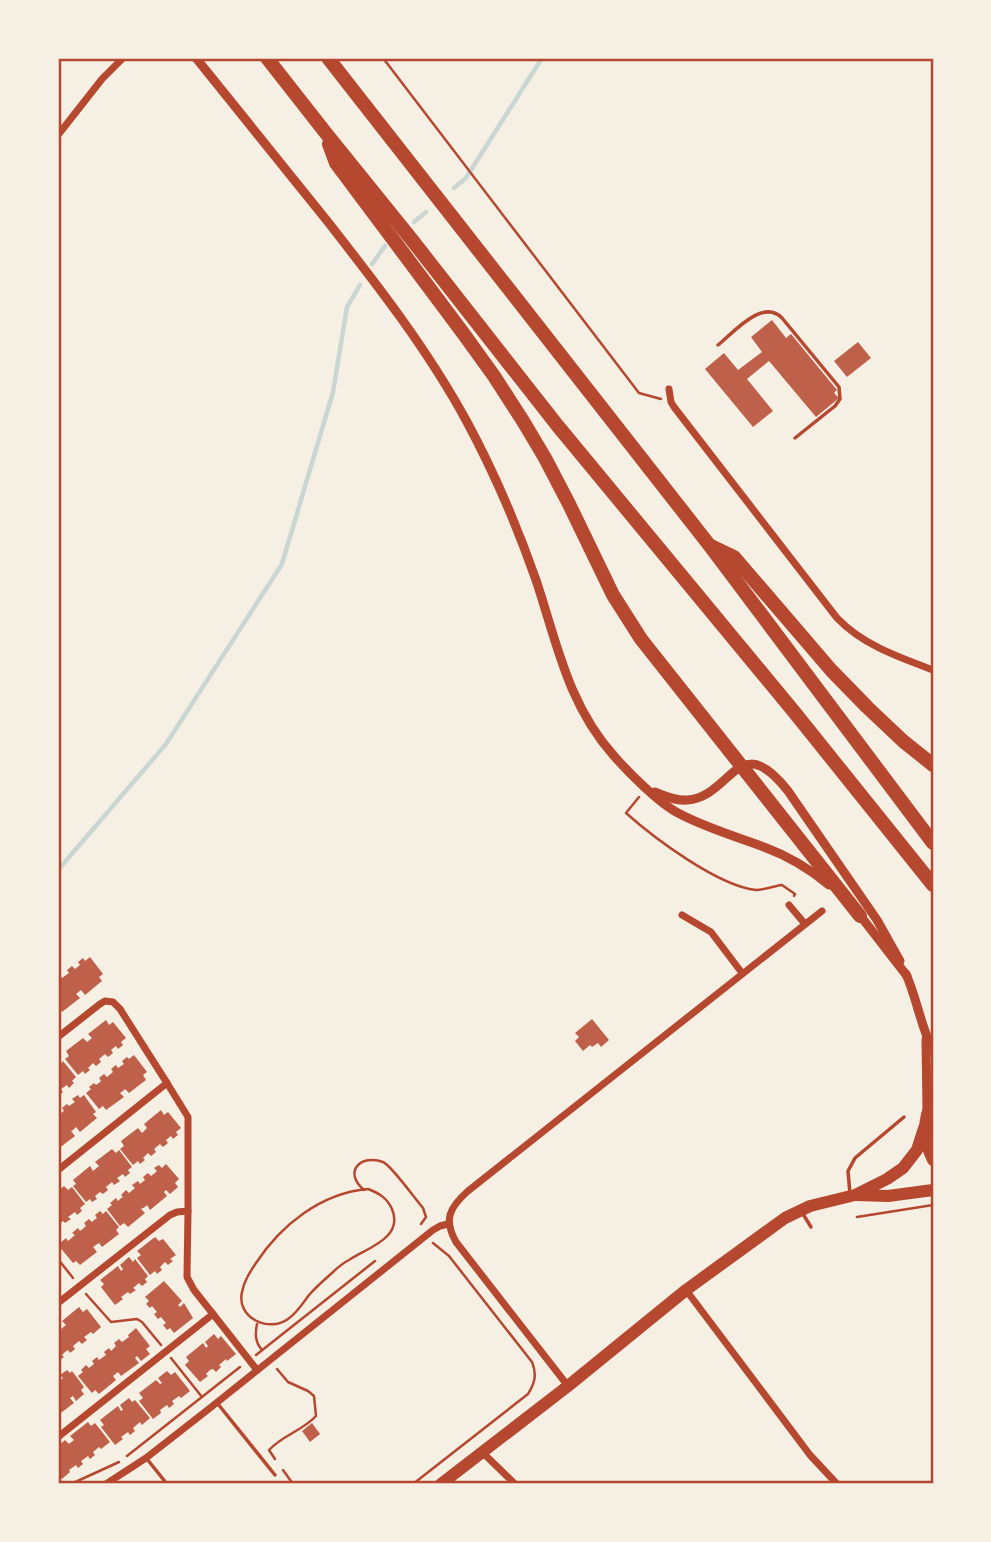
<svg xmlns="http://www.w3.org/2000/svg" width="991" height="1542" viewBox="0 0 991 1542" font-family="'Nunito Sans',sans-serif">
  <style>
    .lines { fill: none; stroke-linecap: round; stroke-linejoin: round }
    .stream { stroke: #c9d6d2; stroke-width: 4.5 }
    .building { fill: #bf614a }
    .path { stroke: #b5482f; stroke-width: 2.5 }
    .service { stroke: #b5482f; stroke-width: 3.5 }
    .minor { stroke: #b5482f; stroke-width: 7 }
    .tertiary { stroke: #b5482f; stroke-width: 9 }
    .primary { stroke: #b5482f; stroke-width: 12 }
    .motorway { stroke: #b5482f; stroke-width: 14 }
    .neatline { fill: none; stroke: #b5482f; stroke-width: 2.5 }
  </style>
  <rect width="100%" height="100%" fill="#f6efe4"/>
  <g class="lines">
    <g class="stream">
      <polyline points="454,188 466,178 542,58"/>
      <polyline points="414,222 426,212"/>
      <polyline points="372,264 385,246"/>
      <polyline points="58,870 166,744 282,564 333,392 347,307 360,285"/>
    </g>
  </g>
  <g class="building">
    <polygon points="772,320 786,338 791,334 837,390 834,393 839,398 816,417 769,361 747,379 773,411 753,427 705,369 724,353 738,370 762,352 751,337"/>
    <polygon points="858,342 871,358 847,377 834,361"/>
    <polygon points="90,957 103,974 99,977 102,981 85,995 81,990 76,994 80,998 62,1012 59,1008 58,1009 58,977 60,975 62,978 69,973 67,970 72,966 75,969 80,965 78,962 83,958 85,961"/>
    <polygon points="592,1019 609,1040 601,1047 598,1043 592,1047 590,1045 583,1051 575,1041 579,1037 575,1033"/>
    <polygon points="106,1020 109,1025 113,1022 126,1038 121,1042 123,1045 118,1049 116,1046 111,1050 113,1053 108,1057 105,1054 99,1059 101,1062 96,1066 93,1063 88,1068 90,1070 85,1074 83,1071 78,1075 65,1059 69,1056 66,1051 83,1038 87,1042 92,1038 88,1034"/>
    <polygon points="134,1055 147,1072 143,1075 146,1080 129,1093 125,1089 123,1091 120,1093 124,1097 106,1110 103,1106 99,1109 86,1093 91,1089 89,1087 94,1083 96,1085 99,1083 101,1081 99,1078 104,1074 107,1077 113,1072 111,1069 116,1065 118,1068 124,1064 122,1061 127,1057 129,1059"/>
    <polygon points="58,1061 60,1064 63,1061 76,1077 72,1081 74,1083 69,1088 67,1085 61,1089 63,1092 58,1096"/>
    <polygon points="78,1095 80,1098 84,1095 96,1112 93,1114 97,1118 80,1132 76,1127 73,1130 71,1131 75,1136 58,1149 58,1115 64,1111 62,1108 67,1104 69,1106 75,1102 72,1099"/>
    <polygon points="161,1110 164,1115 168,1112 181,1128 176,1132 178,1135 173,1139 171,1136 166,1140 168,1143 163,1147 160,1144 154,1149 156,1152 151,1156 148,1153 143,1158 145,1160 140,1164 138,1161 133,1165 120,1149 124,1146 121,1141 138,1128 142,1133 147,1128 144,1124"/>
    <polygon points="112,1149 116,1153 119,1150 132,1167 128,1170 130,1173 125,1177 123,1174 117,1178 120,1181 114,1185 112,1182 106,1187 108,1190 103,1194 100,1192 95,1196 97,1199 92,1202 90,1199 86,1202 73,1186 76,1184 73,1180 90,1166 93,1171 99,1166 95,1162"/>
    <polygon points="166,1164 179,1179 175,1183 178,1187 170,1194 166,1190 164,1192 167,1196 150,1210 147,1205 145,1207 141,1209 145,1213 128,1227 124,1223 120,1226 107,1209 112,1205 110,1203 116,1198 118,1201 120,1199 123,1197 121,1195 126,1190 129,1193 135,1188 132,1185 138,1181 140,1184 145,1180 143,1177 148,1173 151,1176 155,1173 157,1171 154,1168 159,1165 162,1168"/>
    <polygon points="64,1186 68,1190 72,1187 85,1204 80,1208 82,1211 77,1215 75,1212 68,1217 71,1219 65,1223 63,1221 58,1225 58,1191"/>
    <polygon points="100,1211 103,1214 106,1211 119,1227 116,1230 119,1234 102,1247 99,1243 93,1247 97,1252 80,1265 76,1261 73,1263 58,1245 66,1238 68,1241 75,1235 72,1233 78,1228 80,1231 86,1226 84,1223 89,1219 92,1222 94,1220 97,1218 95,1215"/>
    <polygon points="155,1237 159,1241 163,1239 176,1255 170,1259 173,1261 168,1265 165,1262 160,1267 162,1270 157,1274 155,1271 150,1275 137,1258 141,1255 137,1251"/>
    <polygon points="129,1257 133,1262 135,1259 148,1276 145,1279 147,1282 142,1286 139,1283 133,1288 136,1290 130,1294 128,1292 121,1297 123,1299 115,1305 101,1287 104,1284 100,1280 118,1266 121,1271 123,1269 120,1265"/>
    <polygon points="164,1281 182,1301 178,1305 180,1307 184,1303 193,1318 174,1333 170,1328 167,1330 163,1325 166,1323 161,1317 158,1319 154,1314 157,1312 152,1306 150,1308 146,1304 149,1301 145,1297"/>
    <polygon points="79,1307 83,1312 87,1309 101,1327 93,1334 91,1332 84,1337 87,1340 82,1344 79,1341 73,1346 75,1349 70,1353 68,1350 65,1352 62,1355 64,1357 59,1361 58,1359 58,1326 61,1329 66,1325 62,1321"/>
    <polygon points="136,1328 150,1346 146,1349 150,1354 141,1361 137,1356 135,1358 139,1363 121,1376 118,1372 113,1376 116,1380 99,1394 95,1390 92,1393 78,1376 83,1372 81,1370 86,1365 89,1368 94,1364 92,1361 97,1357 99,1360 106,1355 104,1352 109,1348 111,1351 116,1346 114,1343 119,1339 122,1342 129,1337 128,1335"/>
    <polygon points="214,1334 218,1339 221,1336 236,1354 227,1361 226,1359 219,1365 221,1367 216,1372 213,1369 210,1370 206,1374 208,1376 200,1382 185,1365 189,1361 186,1357 203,1343 206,1348 208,1346 205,1342"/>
    <polygon points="67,1370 70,1373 72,1371 84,1387 81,1390 84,1394 76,1401 73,1396 70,1398 74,1403 58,1415 58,1382 63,1378 60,1375"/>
    <polygon points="167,1371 171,1375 175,1372 190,1391 181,1398 179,1396 172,1401 174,1404 169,1408 167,1405 160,1410 161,1413 153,1419 139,1401 143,1398 139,1393 156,1380 160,1384 162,1383 158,1378"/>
    <polygon points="129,1398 132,1402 135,1400 150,1418 142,1425 140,1422 133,1428 135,1431 130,1435 128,1432 121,1437 123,1439 115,1445 101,1427 104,1425 100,1420 118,1406 121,1411 123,1410 120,1405"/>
    <polygon points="88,1422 91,1426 95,1423 110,1442 101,1449 99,1447 93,1452 95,1455 90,1459 88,1456 81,1461 83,1464 78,1468 76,1465 69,1470 70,1472 62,1479 58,1474 58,1446 65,1440 69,1444 74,1440 70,1436"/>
    <polygon points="312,1423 320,1434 310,1442 302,1431"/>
  </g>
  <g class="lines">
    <g class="path">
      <polyline points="383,58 639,393 661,399"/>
      <path d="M639 797 626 813C654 838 718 886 756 890 764 890 774 886 782 885L795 894 794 896"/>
      <path d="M368 1189C379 1193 387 1198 392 1209 404 1238 367 1248 349 1260 343 1263 337 1268 332 1273 324 1280 316 1287 309 1295 303 1303 297 1313 288 1319 269 1333 236 1318 242 1292 244 1281 250 1272 256 1263 281 1225 321 1193 368 1189Z"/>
      <path d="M364 1190C342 1171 362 1154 383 1162 392 1166 415 1199 423 1208L426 1217 421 1224"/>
      <polyline points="857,1217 933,1205"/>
      <polyline points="58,1259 73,1278"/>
      <polyline points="86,1294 111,1322 137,1319 142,1322 161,1345"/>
      <path d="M257 1324C255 1334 255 1342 262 1350"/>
      <polyline points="256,1355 375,1261"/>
      <polyline points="171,1358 202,1397"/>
      <polyline points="127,1456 240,1367"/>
      <path d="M275 1459 269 1450C283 1435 302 1431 316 1416L314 1396 308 1391 288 1382 277 1369"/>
      <polyline points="283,1470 293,1484"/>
      <polyline points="71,1484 119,1462"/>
      <path d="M413 1484 528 1394C535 1383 537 1374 532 1362L449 1256 433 1243"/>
    </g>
    <g class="service">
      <path d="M718 345C734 332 763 298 782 318L839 387 840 399 835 406 795 438"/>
      <polyline points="850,1194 848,1171 855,1158 904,1117"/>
      <polyline points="803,1214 811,1227"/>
      <polyline points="218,1404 275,1475"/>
      <polyline points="147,1459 167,1484"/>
    </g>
    <g class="minor">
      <polyline points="58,135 102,79 123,58"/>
      <path d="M669 389 671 402 674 407 837 618C863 645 898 657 933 670"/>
      <polyline points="789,905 805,924"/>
      <polyline points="682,915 711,932 742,973"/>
      <polyline points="58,1037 100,1004 105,1001 113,1002 120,1009 167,1083 58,1170"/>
      <polyline points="686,1290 810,1455 837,1484"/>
      <polyline points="58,1303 170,1215 177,1212 188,1211 188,1117 167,1083"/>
      <polyline points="213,1314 257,1370"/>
      <path d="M568 1386 456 1242C443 1219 450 1207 468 1191L822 911"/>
      <polyline points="58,1437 213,1314 194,1290 187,1277 188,1211"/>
      <polyline points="482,1452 515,1484"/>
      <polyline points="58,1482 59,1484"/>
      <polyline points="106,1484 146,1458 210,1408 433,1230 440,1226 448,1224"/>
    </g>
    <g class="tertiary">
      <path d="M196 58C240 112 284 167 328 222 378 286 428 350 467 422 494 472 517 526 536 580 557 643 568 705 614 756 629 773 659 803 678 813 706 828 735 836 764 847 788 856 810 869 829 885"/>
      <path d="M655 792C665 796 676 801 687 800 732 797 738 727 788 791L877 920 900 961"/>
      <polyline points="859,914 907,976"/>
      <path d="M906 974C917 999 921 1027 933 1051"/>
      <polyline points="926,1040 927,1110"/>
    </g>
    <g class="primary">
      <path d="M933 1100C922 1120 923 1140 933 1160"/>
      <polyline points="856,1195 888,1196 933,1190"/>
      <polyline points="441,1484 568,1386 686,1290 785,1218 810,1206 855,1195 887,1179 903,1168 917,1150 924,1128"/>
    </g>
    <g class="motorway">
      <polyline points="267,58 325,132 412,240 557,425 795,713 933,885"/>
      <polyline points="328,58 710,546 933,843"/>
      <polyline points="329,144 336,163 463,333 494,376 523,421 545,458 569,504 613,595 641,639 860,916"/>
      <polyline points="711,546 734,557 831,670 867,707 903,741 933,765"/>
    </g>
  </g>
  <rect width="991" height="1542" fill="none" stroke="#f6efe4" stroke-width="119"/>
  <rect x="60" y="60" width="872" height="1422" class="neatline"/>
</svg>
